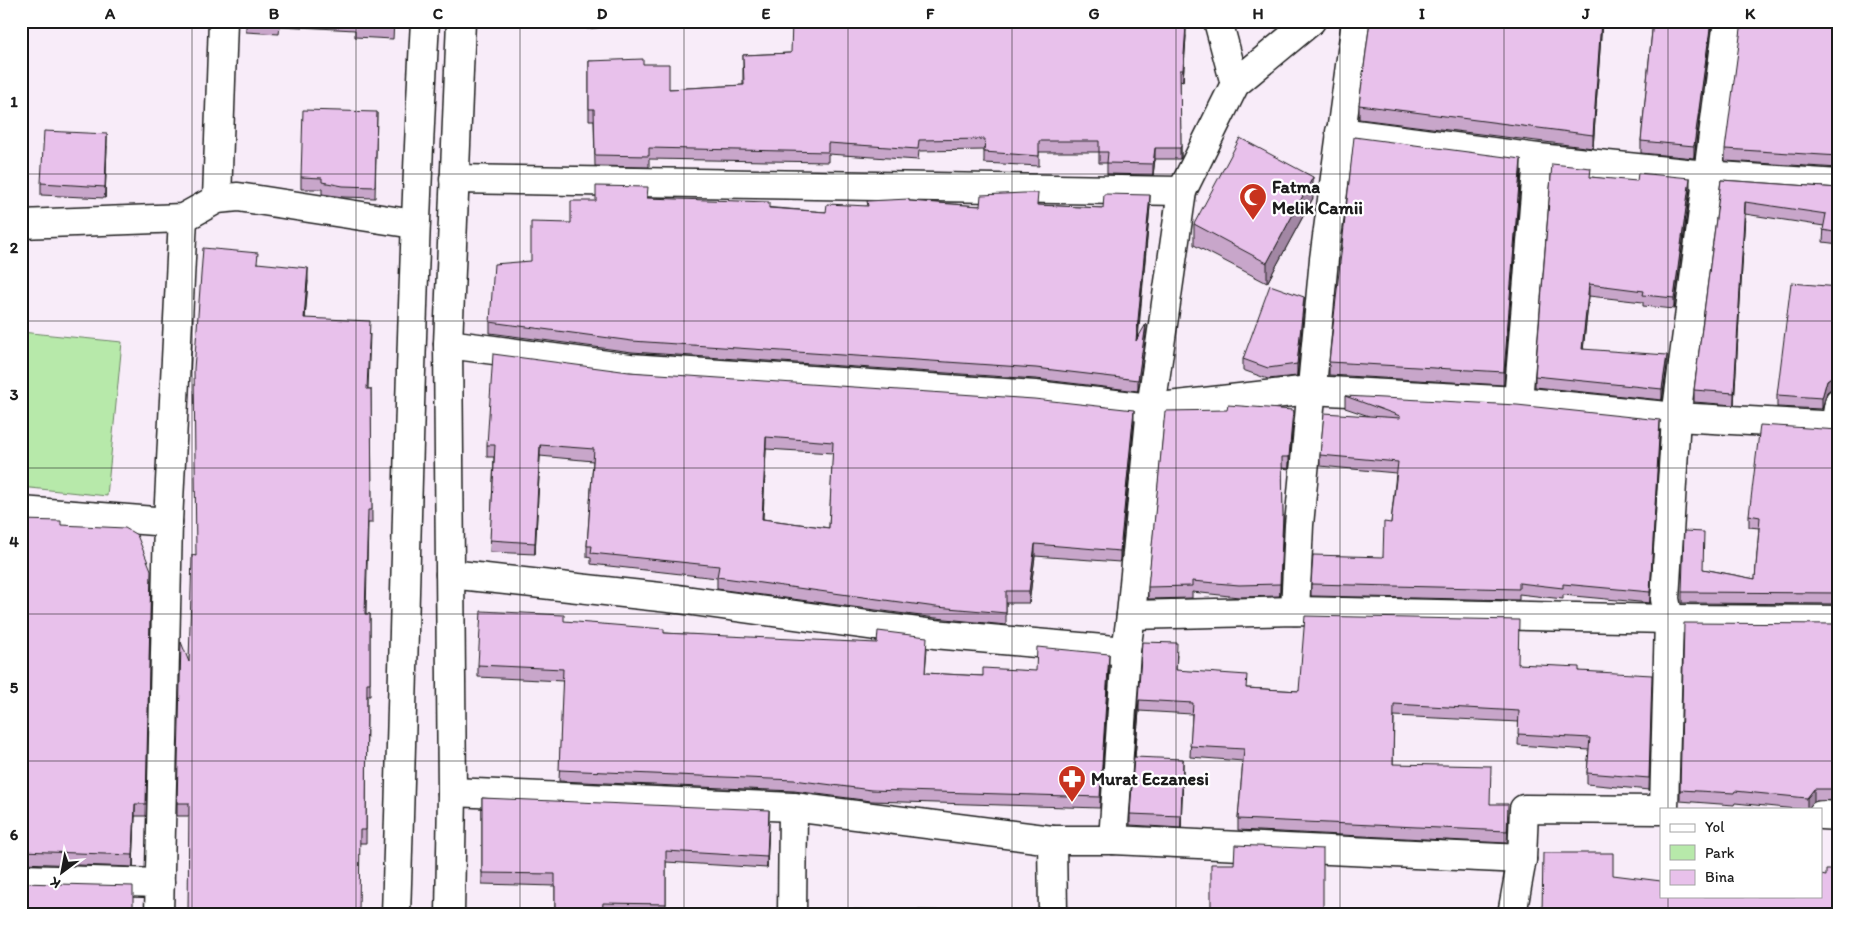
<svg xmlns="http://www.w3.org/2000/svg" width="1860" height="935" viewBox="0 0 1860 935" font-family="Itim,sans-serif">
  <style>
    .green { fill: #b7e9aa; stroke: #6a8263 }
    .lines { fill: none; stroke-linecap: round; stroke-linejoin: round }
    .street-casing { stroke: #1c1c1c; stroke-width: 31 }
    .secondary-casing { stroke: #1c1c1c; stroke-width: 31 }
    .street { stroke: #fff; stroke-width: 28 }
    .secondary { stroke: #fff; stroke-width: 28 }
    .wall { fill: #c8a6ca; stroke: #1c1c1c; fill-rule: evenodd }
    .shaded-wall { fill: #a287a4; stroke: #1c1c1c }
    .building { fill: #e8c1eb; stroke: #1c1c1c; fill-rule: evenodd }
    .grid { fill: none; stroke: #1c1c1c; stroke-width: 1; stroke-opacity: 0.55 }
    .labels { text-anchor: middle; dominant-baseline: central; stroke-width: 4.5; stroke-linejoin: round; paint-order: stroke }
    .poi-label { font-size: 18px; font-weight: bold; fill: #1c1c1c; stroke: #fff; text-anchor: start }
    .neatline { fill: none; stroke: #1c1c1c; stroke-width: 2 }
    .grid-label { font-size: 16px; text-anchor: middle; font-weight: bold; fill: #1c1c1c }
  </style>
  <rect width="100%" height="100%" fill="#f8ecf9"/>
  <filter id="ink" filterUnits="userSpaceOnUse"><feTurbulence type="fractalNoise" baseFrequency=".02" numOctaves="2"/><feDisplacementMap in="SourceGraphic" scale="10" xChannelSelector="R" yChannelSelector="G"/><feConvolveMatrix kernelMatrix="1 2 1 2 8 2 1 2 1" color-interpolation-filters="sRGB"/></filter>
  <g filter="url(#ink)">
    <g class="green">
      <polygon points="21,332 122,342 107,496 21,487"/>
      <polygon points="831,909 990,911 989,914 831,914"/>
    </g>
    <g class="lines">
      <defs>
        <g id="street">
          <polyline points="1218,21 1235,84"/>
          <polyline points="1340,132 1538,158 1706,175 1839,184"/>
          <polyline points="454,179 1182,191 1235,84 1311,21"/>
          <polyline points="217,199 223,21"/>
          <polyline points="21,224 183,218 217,199 238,197 414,224"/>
          <polyline points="448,344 630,368 1035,395 1151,408 1310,390 1518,401 1676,417 1839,426"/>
          <polyline points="1518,401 1538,158"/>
          <polyline points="1835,426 1839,402"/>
          <polyline points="21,511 168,522"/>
          <polyline points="450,574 678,599 934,634 1126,651"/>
          <polyline points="1295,611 1299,525 1324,259 1356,21"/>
          <polyline points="1131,615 1295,611 1669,619 1839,620"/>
          <polyline points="452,792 793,807 1052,840 1113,840 1522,859 1524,809 1661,810"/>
          <polyline points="1664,809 1669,619 1665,599 1676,417 1728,21"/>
          <polyline points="1821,815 1839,816"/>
          <polyline points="1052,840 1053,914"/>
          <polyline points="1113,840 1126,651 1131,615 1151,408 1182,191"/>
          <polyline points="21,879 160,883"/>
          <polyline points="159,914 168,522 183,218"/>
          <polyline points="792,914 793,807"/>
          <polyline points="1512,914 1522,859"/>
        </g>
        <g id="secondary">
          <path d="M396 914C406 616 409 319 425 21"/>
          <polyline points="450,914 452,792 448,344 461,21"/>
        </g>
      </defs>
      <use href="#street" class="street-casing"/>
      <use href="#secondary" class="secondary-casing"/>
      <use href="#street" class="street"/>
      <use href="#secondary" class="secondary"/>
    </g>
    <g class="wall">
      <polygon points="246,21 394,21 393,39 355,37 355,30 280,26 279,34 246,32"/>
      <polygon points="587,21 622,21 622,25 587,29"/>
      <polygon points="1370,21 1602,21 1593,148 1359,119 1359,105"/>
      <polygon points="1653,21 1712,21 1694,158 1641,153 1641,141"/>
      <polygon points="1839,21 1839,168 1725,161 1725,149"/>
      <polygon points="835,22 1179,25 1186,36 1183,81 1180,80 1181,157 1180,159 1155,159 1153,175 1107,174 1107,163 1099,163 1099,152 1039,152 1039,166 984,163 984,150 919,151 918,160 828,154 828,162 649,159 649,167 595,166 594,120 589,120 589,61 643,64 669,89 743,85 743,55 791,53"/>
      <polygon points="377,112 375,198 343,197 322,194 322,189 301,189 301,177"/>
      <polygon points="107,146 105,198 41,195 41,183"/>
      <polygon points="1521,172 1504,385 1329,375 1329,362"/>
      <polygon points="1591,177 1690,189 1674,309 1643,306 1643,302 1589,296 1583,349 1667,366 1662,400 1535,387 1535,376"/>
      <polygon points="1721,180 1839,188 1839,244 1823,242 1824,226 1745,214 1734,405 1694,402 1694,390"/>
      <polygon points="648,198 826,212 867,206 909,201 980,206 1037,205 1103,208 1150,206 1138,339 1146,335 1138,391 1036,379 632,352 490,333 490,322 531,261 571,223 596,201"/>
      <polygon points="1313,198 1267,283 1194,245 1194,224"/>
      <polygon points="258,264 308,281 305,318 370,334 368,389 371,389 372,523 368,523 366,614 370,614 370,696 367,696 366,843 360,843 189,816 177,816 177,803 189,662 196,556"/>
      <polygon points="1839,287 1839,387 1834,387 1827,392 1822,409 1777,407 1777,395"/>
      <polygon points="1304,309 1297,376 1268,379 1243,370 1243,359"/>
      <path d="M629 372 1134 422 1120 562 1035 556 1029 603H1006V625L936 618 717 589V578L591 564V558L587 557V546L593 461 540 456 535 554 490 552 494 457H487V445ZM766 449 833 453 829 528 763 519Z"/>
      <polygon points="1345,396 1660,431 1650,603 1563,595 1563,599 1519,594 1519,600 1311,596 1311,584 1383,557 1391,523 1396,473 1320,466 1320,455 1369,416 1345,408"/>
      <polygon points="1293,422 1289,469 1282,468 1283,527 1280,596 1239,597 1192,592 1192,598 1148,599 1148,587"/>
      <polygon points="1839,430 1839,604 1682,603 1682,592 1703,569 1755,579 1759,528 1749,527 1749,515"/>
      <polygon points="21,520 61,525 151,582 146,816 135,816 133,867 21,863"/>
      <polygon points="564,622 664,633 927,649 925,673 983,676 1109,665 1100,808 871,801 794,791 559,781 563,681 478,677 478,665"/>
      <polygon points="1839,624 1839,800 1814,801 1808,809 1796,809 1735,803 1734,805 1680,801 1680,790"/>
      <polygon points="1142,642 1177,655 1176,670 1247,688 1299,691 1518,664 1579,671 1652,686 1649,790 1587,784 1587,773 1589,750 1518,745 1519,722 1394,716 1393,764 1490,804 1508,815 1507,843 1238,830 1238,819 1243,761 1190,757 1192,714 1139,711 1135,757 1183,770 1181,828 1130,825 1130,814"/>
      <polygon points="482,798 769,822 767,868 666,862 666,910 768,914 555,914 555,886 482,884"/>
    </g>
    <g class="shaded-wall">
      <polygon points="1601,21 1602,21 1593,148 1593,135"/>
      <polygon points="1711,21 1712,21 1694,158 1694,146"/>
      <polygon points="1186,25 1186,36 1183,81 1183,70"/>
      <polygon points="107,134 107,146 105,198 105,187"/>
      <polygon points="1181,146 1181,157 1180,159 1180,148"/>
      <polygon points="1155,148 1155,159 1153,175 1153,164"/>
      <polygon points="1521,159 1521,172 1504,385 1504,372"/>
      <polygon points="1313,177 1313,198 1267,283 1267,263"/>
      <polygon points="1690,178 1690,189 1674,309 1674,298"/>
      <polygon points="1150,195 1150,206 1136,352 1136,341"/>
      <polygon points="1745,202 1745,214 1734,405 1734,393"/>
      <polygon points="308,268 308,281 304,331 304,318"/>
      <polygon points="1589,284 1589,296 1582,360 1582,349"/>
      <polygon points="1304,297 1304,309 1297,376 1297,364"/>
      <polygon points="1146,324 1146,335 1138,391 1138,380"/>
      <polygon points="1667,355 1667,366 1662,400 1662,389"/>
      <polygon points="1834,375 1834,387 1827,392 1822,409 1822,398 1827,380"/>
      <polygon points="1134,410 1134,422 1120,562 1120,551"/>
      <polygon points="1293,410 1293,422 1289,469 1289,457"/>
      <polygon points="1660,420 1660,431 1650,603 1650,592"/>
      <polygon points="766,437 766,449 762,531 762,519"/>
      <polygon points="540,445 540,456 535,554 535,543"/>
      <polygon points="1283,515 1283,527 1280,596 1280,584"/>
      <polygon points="1035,544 1035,556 1029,603 1029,591"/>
      <polygon points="1109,654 1109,665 1100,808 1100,797"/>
      <polygon points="1139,700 1139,711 1134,768 1134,757"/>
      <polygon points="1183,759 1183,770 1181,828 1181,816"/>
      <polygon points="1814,789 1814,801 1808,809 1807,809 1807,798"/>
      <polygon points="135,804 135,816 133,867 133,855"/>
      <polygon points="769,810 769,822 767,868 767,857"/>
    </g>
    <g class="building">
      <polygon points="355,21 393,21 393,25 355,23"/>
      <polygon points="792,21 835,22 836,21 1179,21 1179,25 1186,25 1183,70 1180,70 1181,146 1180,148 1155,148 1153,164 1107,163 1108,152 1099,152 1099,141 1039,141 1039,156 984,152 985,139 919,140 918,149 828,143 828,152 649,148 649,156 595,155 594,109 589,109 589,61 643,59 643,64 669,64 669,89 744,85 743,55 791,53"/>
      <polygon points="1370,21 1601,21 1593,135 1359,105"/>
      <polygon points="1653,21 1711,21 1694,146 1641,141"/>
      <polygon points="1742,21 1839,21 1839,156 1725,149"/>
      <polygon points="303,110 377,112 375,187 343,186 322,182 322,178 301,177"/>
      <polygon points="44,131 107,134 105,187 41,183"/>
      <polygon points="1354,137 1521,159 1504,372 1329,362"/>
      <polygon points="1240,138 1313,177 1267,263 1194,224"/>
      <polygon points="1552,164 1591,168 1590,177 1637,181 1638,173 1690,178 1674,298 1643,295 1644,291 1589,284 1582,349 1667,355 1662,389 1535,376"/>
      <polygon points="1721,180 1839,188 1839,233 1823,230 1826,214 1745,202 1734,393 1694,390"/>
      <polygon points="596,186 648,187 647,198 769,202 769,208 826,212 827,204 868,206 867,201 909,199 909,201 980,206 981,195 1024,193 1038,193 1037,205 1103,208 1104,194 1150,195 1136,341 1146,324 1138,380 1036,368 632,341 490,322 494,264 531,261 531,222 571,223 571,201 596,201"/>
      <polygon points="203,248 258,253 257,263 308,268 304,318 370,321 367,389 371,389 372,510 368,510 365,614 370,614 370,683 367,683 366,830 360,830 359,914 188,914 189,803 177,803 181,642 189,662 192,555 196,556 194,369"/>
      <polygon points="1791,283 1839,287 1839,375 1834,375 1827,380 1822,398 1777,395"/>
      <polygon points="1270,285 1304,297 1297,364 1268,368 1243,359"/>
      <path d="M493 354 629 372 1034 399 1134 410 1120 551 1035 544 1029 591H1006V613L936 607 717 577 719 566 591 553 592 546H587L594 449 540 445 535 543 490 540 495 445H487ZM766 437 833 442 829 528 762 519Z"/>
      <polygon points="1345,396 1517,405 1660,420 1650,592 1563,584 1563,588 1519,583 1519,589 1311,584 1313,555 1383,557 1384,522 1391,523 1398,462 1320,455 1324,413 1400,418 1400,416"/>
      <polygon points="1228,405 1293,410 1289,457 1282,457 1283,515 1280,584 1239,585 1192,581 1192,586 1148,587 1165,411 1227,410"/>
      <polygon points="1760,425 1839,430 1839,593 1682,592 1684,531 1704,532 1703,569 1755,579 1760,517 1749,515"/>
      <polygon points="21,520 61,521 61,525 125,528 137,535 151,570 146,804 135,804 133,855 21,851"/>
      <polygon points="481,611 564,615 564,621 664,629 664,633 877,643 878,631 927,637 925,673 983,676 983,668 1036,671 1037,647 1109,654 1100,797 871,790 794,780 559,770 563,669 478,665"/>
      <polygon points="1305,616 1519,620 1518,664 1579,667 1579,671 1652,675 1649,778 1587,773 1590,738 1518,734 1519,711 1394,704 1393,764 1491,766 1490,804 1508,804 1507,831 1238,819 1244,749 1190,746 1193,703 1139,700 1134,757 1183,759 1181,816 1130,814 1142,642 1177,643 1176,670 1247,675 1246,688 1299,691"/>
      <polygon points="1684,623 1839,624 1839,789 1814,789 1807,798 1735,791 1734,793 1680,790"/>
      <polygon points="482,798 769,810 767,857 666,851 666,904 603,903 602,914 555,914 555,874 482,873"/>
      <polygon points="1235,845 1323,849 1323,914 1211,914 1211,864 1234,864"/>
      <polygon points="1543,853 1613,853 1613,875 1661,881 1661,896 1821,896 1821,875 1826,876 1826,870 1839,870 1839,914 1542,914"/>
      <polygon points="21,883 133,886 133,914 21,914"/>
      <polygon points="662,910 768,912 768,914 662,914"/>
    </g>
  </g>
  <path class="grid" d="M192 21V914M356 21V914M520 21V914M684 21V914M848 21V914M1012 21V914M1176 21V914M1340 21V914M1504 21V914M1668 21V809M21 174H1839M21 321H1839M21 468H1839M21 614H1839M21 761H1839M1668 896V914"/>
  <defs>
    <symbol id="mosque-pin" viewBox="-11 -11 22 30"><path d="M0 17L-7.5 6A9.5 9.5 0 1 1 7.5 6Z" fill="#c8321e" stroke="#fff"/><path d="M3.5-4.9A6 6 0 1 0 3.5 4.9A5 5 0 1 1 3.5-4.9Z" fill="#fff"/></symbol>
    <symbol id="pharmacy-pin" viewBox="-11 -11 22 30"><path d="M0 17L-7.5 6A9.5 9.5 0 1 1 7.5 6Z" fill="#c8321e" stroke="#fff"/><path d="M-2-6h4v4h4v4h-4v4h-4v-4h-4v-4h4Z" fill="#fff"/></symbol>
  </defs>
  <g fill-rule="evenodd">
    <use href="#mosque-pin" x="1237" y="181" width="32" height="43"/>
    <use href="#pharmacy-pin" x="1056" y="763" width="32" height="43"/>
  </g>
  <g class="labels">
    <g class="poi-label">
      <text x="1272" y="187">Fatma<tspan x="1272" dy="21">Melik Camii</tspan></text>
      <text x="1091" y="779">Murat Eczanesi</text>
    </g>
  </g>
  <rect width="1860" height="935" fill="none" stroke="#fff" stroke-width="55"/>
  <rect x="1660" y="808" width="162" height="90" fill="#ffffff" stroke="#a4a4a4"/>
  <rect x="1670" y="824" width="25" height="8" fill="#ffffff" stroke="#a4a4a4"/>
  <text x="1705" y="832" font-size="15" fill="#1c1c1c">Yol</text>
  <rect x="1670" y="845" width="25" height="15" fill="#b7e9aa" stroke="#a4a4a4"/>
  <text x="1705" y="858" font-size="15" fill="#1c1c1c">Park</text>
  <rect x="1670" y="870" width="25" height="15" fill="#e8c1eb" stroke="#a4a4a4"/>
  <text x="1705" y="882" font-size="15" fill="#1c1c1c">Bina</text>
  <g transform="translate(62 872) rotate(212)" stroke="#ffffff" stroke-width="4" paint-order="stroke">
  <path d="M0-4L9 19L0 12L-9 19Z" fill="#1c1c1c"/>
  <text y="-8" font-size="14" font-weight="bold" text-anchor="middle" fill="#1c1c1c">K</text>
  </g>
  <rect x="28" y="28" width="1804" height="880" class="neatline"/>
  <g class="grid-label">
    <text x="110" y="19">A</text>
    <text x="274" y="19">B</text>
    <text x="438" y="19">C</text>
    <text x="602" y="19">D</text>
    <text x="766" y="19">E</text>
    <text x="930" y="19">F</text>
    <text x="1094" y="19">G</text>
    <text x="1258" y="19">H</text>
    <text x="1422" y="19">I</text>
    <text x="1586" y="19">J</text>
    <text x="1750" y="19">K</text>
    <text x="14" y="107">1</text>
    <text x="14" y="253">2</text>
    <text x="14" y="400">3</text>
    <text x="14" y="547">4</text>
    <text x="14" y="693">5</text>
    <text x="14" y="840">6</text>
  </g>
</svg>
